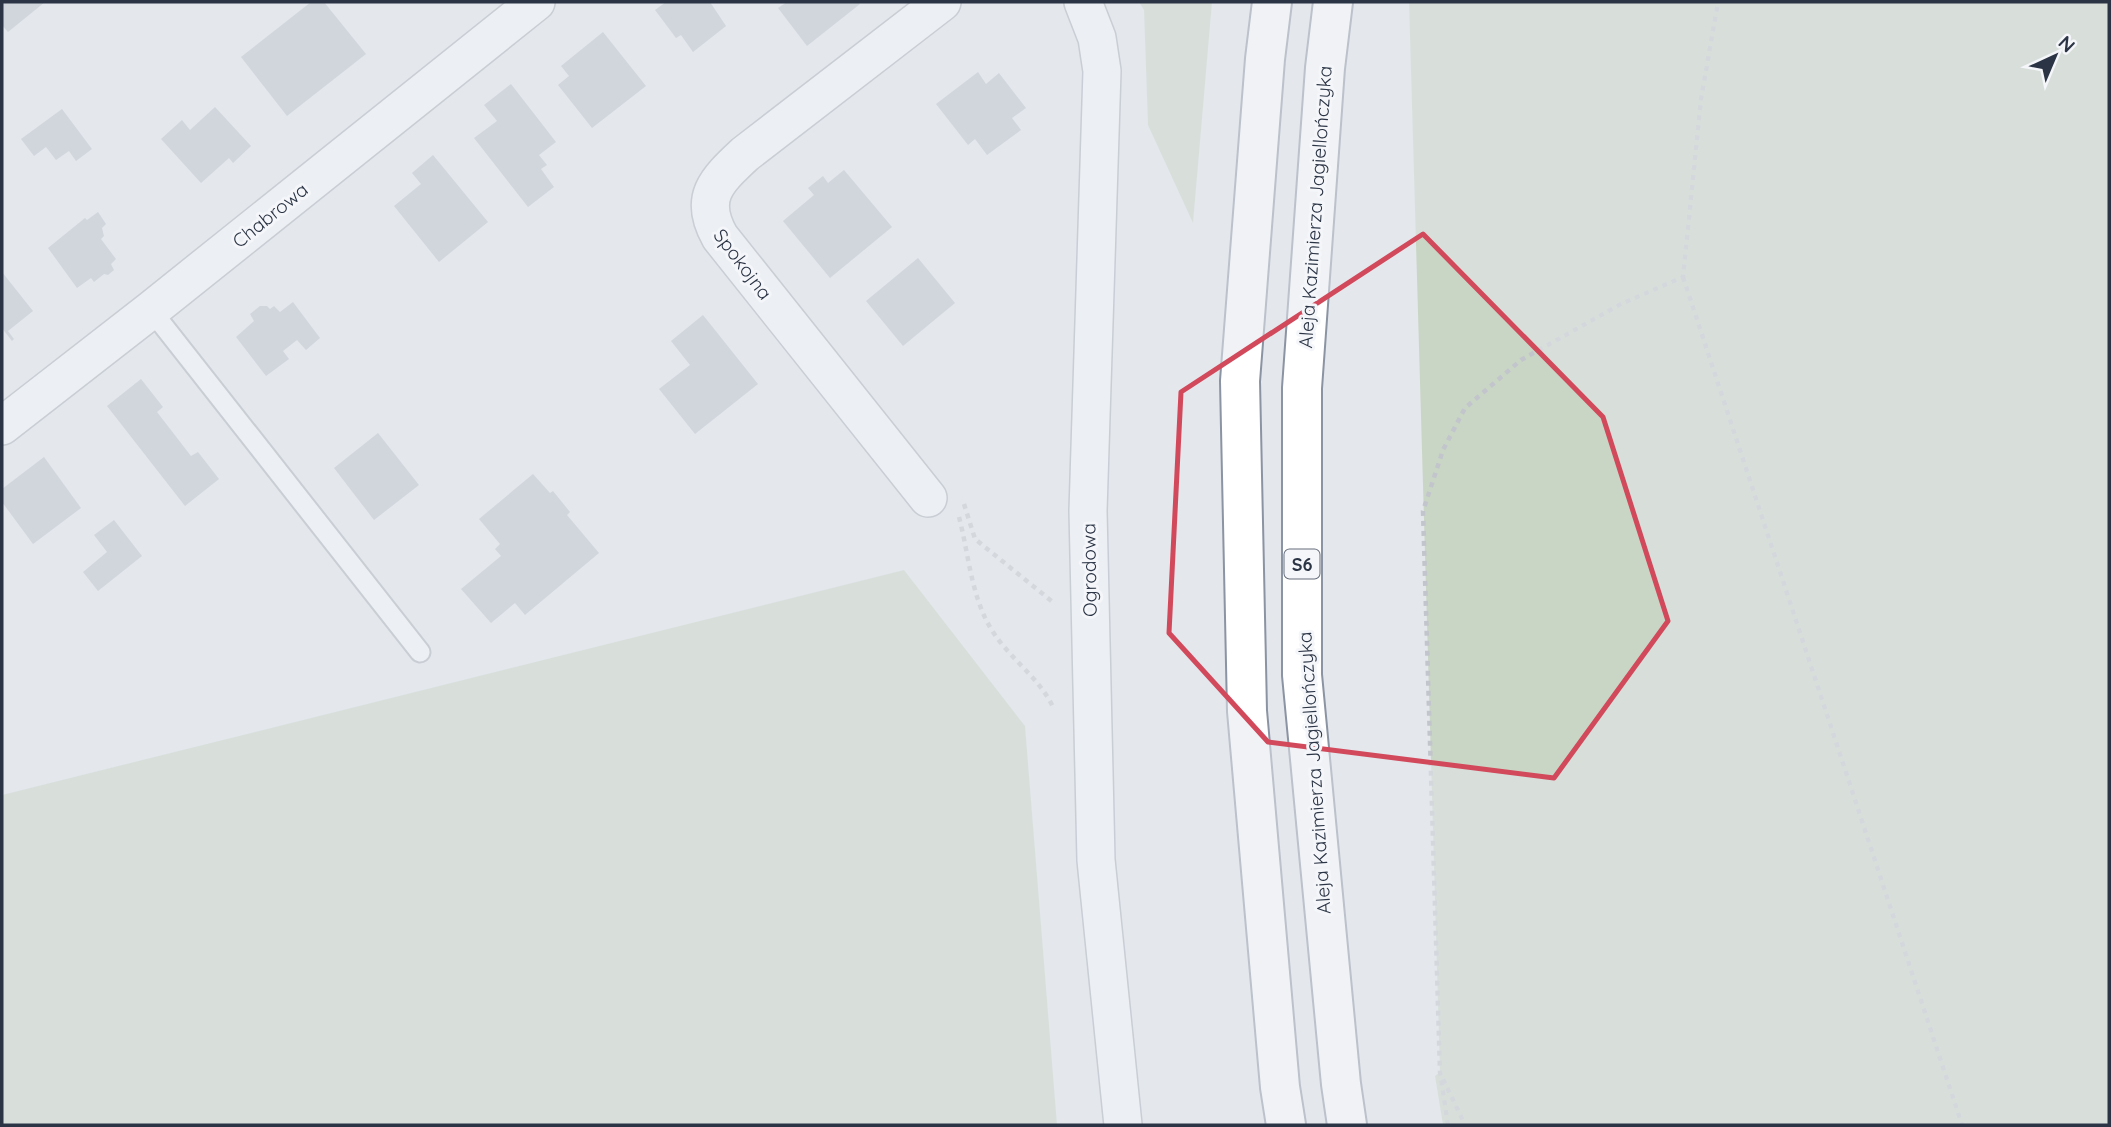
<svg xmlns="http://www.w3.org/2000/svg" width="2111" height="1127" viewBox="0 0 2111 1127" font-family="Quicksand,sans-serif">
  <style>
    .green { fill: #c9d6c5 }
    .building { fill: #bbc0ca }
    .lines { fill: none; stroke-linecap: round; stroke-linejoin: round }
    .service-casing { stroke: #a9aeb7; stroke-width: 23 }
    .minor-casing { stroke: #a9aeb7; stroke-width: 40 }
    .motorway-casing { stroke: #8b94a3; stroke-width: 42 }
    .path { stroke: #c2c5cb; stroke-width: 4.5; stroke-dasharray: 5 5; stroke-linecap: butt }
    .service { stroke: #f7f8fa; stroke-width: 19 }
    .minor { stroke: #f7f8fa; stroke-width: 37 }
    .motorway { stroke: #fff; stroke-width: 38 }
    .marked { fill: none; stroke: #d1495b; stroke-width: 5; stroke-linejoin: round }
    .labels { text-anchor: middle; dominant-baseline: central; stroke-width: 6; stroke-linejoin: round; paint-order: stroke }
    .shield { fill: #f4f6f9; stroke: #676e7b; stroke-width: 2 }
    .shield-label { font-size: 18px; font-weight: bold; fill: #2b3445 }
    .street-label { font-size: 19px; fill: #2b3445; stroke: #f4f6f9 }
  </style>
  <rect width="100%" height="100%" fill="#e4e7ec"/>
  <g class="green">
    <polygon points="1139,2 1212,2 1193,223 1148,125 1144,10"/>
    <polygon points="1409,2 2109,2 2109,1125 1443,1125 1435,1076 1440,1072"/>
    <polygon points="904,570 1025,726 1057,1125 2,1125 2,795"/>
  </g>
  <g class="building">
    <polygon points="2,2 45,2 8,32 2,25"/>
    <polygon points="311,2 324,2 366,54 287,116 241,57"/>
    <polygon points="666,2 710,2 726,26 693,52 681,35 676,38 655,10"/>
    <polygon points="787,2 858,2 860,4 807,46 778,8"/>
    <polygon points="603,32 646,86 592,128 558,85 569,76 561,66"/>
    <polygon points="978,72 986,84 999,73 1026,108 1012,118 1021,130 987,155 975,139 968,145 936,104"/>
    <polygon points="511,84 556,142 539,155 547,165 541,169 554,187 528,207 474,138 497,121 484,105"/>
    <polygon points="215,107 251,146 233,163 229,158 201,183 161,139 182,120 190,130"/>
    <polygon points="62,109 92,149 76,161 69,151 56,160 46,147 34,156 21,139"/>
    <polygon points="433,155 488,222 439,262 394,206 421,184 412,173"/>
    <polygon points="844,170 892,227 830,278 783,221 814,195 808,188 823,176 828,183"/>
    <polygon points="98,212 106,224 102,228 104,236 101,239 116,259 111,264 114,270 108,275 104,274 94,282 91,278 77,288 48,248 85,218 87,220"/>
    <polygon points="918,258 955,303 903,346 866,301"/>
    <polygon points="2,272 33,311 8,331 14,339 12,341 2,328"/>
    <polygon points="293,302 320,338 306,350 297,340 283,351 289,359 266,376 236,337 254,321 250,314 260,306 267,306 270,309 274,306 280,312"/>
    <polygon points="703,315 758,384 695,434 659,389 690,365 671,341"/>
    <polygon points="141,379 163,407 157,412 191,456 198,452 219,479 185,506 107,406"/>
    <polygon points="378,433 419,485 374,520 334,468"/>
    <polygon points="44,457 81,508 33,544 2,502 2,489"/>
    <polygon points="533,474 550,493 553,491 570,512 567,515 599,553 525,615 515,603 491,623 461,589 501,556 495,549 500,544 479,519"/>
    <polygon points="114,520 142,556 98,591 83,572 107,552 94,535"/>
  </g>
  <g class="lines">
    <defs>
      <polyline id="service" points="151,310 420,652"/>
      <g id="minor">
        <polyline points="1083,2 1097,38 1102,71 1088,511 1096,860 1123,1125"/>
        <polyline points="2,426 151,310 536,2"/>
        <path d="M928 498 720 237C698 198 716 181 745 154L942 2"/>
      </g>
      <g id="motorway">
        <polyline points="1272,2 1265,59 1240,381 1247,711 1280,1087 1286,1125"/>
        <polyline points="1333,2 1325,68 1302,388 1302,675 1341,1084 1347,1125"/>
      </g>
    </defs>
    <use href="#service" class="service-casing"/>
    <use href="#minor" class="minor-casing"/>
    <use href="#motorway" class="motorway-casing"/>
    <g class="path">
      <polyline points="1683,277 1962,1125"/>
      <polyline points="964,504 975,539 1054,603"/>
      <path d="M959 517C969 555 971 598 993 632 1011 660 1040 678 1054 709"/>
      <polyline points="1443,1079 1465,1125"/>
      <polyline points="1448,1125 1440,1072 1423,511 1443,450 1465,408 1521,360 1621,304 1683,277 1701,99 1718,2"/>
    </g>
    <use href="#service" class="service"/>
    <use href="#minor" class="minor"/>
    <use href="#motorway" class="motorway"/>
  </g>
  <path d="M0 0H2111V1127H0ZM1423 234 1603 417 1668 621 1554 778 1268 742 1169 633 1181 392Z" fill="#e4e7ec" fill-opacity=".55" fill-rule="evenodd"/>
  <path class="marked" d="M1423 234 1603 417 1668 621 1554 778 1268 742 1169 633 1181 392Z"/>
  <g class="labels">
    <rect class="shield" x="1284.5" y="549.5" width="35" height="29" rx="5"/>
    <g class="shield-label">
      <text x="1302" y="564">S6</text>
    </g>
    <g class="street-label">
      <text transform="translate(1315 207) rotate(-86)">Aleja Kazimierza Jagiellończyka</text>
      <text transform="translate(270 215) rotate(-39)">Chabrowa</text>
      <text transform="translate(743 264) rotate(53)">Spokojna</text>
      <text transform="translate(1089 570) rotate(-91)">Ogrodowa</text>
      <text transform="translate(1314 773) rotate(-94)">Aleja Kazimierza Jagiellończyka</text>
    </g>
  </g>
  <rect width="2111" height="1127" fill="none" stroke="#2b3445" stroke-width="7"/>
  <g transform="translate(2055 56) rotate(44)" stroke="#f4f6f9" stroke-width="5" paint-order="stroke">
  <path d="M0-5L12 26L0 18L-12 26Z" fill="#2b3445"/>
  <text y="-10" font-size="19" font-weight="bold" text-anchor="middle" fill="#2b3445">N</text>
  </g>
</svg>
